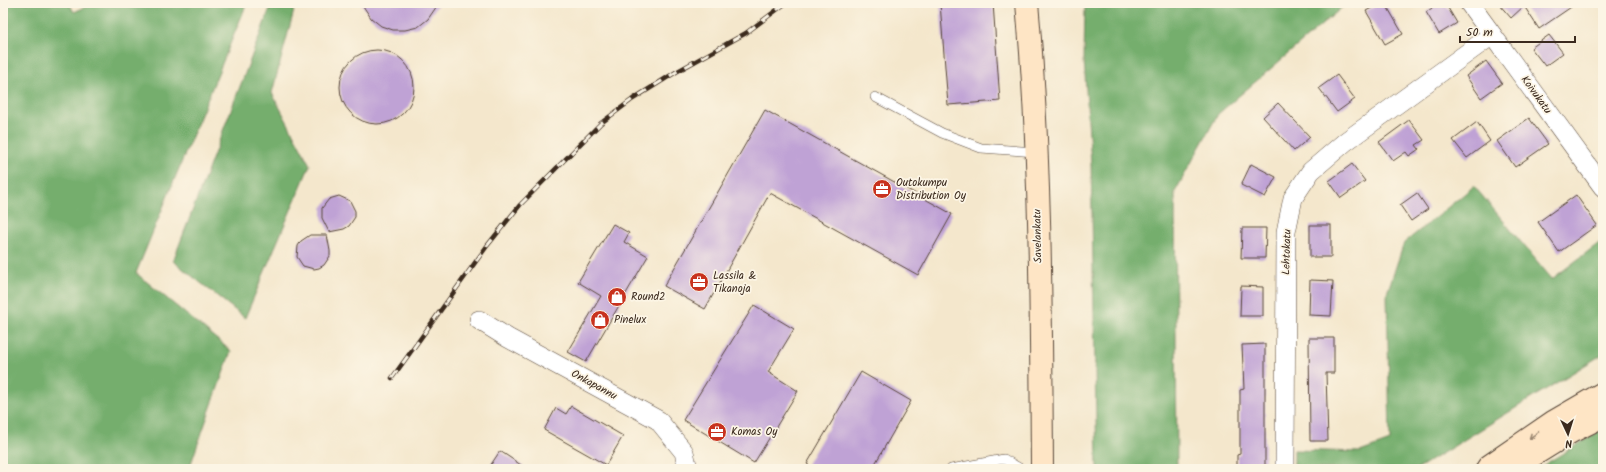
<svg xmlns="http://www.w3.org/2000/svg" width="1606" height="472" viewBox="0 0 1606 472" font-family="Kalam,sans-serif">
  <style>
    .forest { fill: #74ae6d; stroke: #586c46 }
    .building { fill: #bfa2d5 }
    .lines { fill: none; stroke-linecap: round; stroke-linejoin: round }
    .lane-casing { stroke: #574638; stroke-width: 10 }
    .street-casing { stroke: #574638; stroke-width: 20 }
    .secondary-casing { stroke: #574638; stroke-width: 24 }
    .lane { stroke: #fff; stroke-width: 9 }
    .street { stroke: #fff; stroke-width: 19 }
    .secondary { stroke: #fee5c5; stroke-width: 22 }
    .rail-casing { stroke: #3b2a1e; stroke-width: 4.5 }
    .rail { stroke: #fcf5e5; stroke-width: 3; stroke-dasharray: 9; stroke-linecap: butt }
    .oneway { stroke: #9c8872 }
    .labels { text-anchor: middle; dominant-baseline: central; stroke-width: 3.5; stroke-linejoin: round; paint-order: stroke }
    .street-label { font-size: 11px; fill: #3b2a1e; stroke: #fcf5e5 }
    .poi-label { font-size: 11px; fill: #3b2a1e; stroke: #fcf5e5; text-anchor: start }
  </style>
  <rect width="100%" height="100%" fill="#fcf5e5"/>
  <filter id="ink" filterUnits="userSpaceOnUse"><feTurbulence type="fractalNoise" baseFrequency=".025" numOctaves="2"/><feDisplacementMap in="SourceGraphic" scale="8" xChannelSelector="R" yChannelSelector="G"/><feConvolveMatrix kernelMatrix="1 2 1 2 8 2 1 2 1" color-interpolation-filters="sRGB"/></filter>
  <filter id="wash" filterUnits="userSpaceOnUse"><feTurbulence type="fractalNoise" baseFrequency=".012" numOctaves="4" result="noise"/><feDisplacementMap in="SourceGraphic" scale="16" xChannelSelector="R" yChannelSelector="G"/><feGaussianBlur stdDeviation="0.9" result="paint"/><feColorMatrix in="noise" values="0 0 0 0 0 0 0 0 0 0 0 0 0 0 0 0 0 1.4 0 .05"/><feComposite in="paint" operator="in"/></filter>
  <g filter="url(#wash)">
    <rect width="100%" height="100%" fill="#f4e7cc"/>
    <g class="forest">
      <polygon points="3,3 69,3 74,12 94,3 247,3 136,273 231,351 189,469 3,469"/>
      <polygon points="272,3 296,3 272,93 310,165 245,318 173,261"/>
      <polygon points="1085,3 1346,4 1218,114 1175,192 1177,469 1097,469 1091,165 1084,60"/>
      <polygon points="1474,186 1552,279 1603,240 1603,354 1417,469 1294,469 1294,450 1360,452 1390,441 1387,293 1404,243"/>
      <polygon points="1603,429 1603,469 1537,469"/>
    </g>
    <g id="blocks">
      <g class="building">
        <polygon points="361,3 439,3 428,19 418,27 405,30 393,30 381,26 371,18"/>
        <polygon points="940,3 993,3 1000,101 948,105"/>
        <polygon points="1381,3 1385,3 1403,34 1385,44 1366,11"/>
        <polygon points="1440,3 1445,3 1457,23 1439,34 1426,12"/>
        <polygon points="1498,3 1577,3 1539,29 1524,6 1511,18"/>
        <polygon points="1549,35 1563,53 1545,66 1531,48"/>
        <circle cx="377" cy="87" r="37"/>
        <polygon points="1486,61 1502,83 1481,98 1466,76"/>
        <polygon points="1337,75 1355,99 1337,112 1319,88"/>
        <polygon points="1278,103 1310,137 1294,151 1263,117"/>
        <polygon points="765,110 952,214 918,275 770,193 705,309 664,286"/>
        <polygon points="1529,118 1548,144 1515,167 1497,141"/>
        <polygon points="1409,120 1424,140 1416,145 1419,149 1409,156 1406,152 1393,161 1379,142"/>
        <polygon points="1477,122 1490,141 1467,158 1453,140"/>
        <polygon points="1251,164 1276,177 1265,197 1241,185"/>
        <polygon points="1352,164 1365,181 1341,198 1329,181"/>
        <polygon points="1417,193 1428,209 1411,221 1400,205"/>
        <polygon points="1576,195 1597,225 1559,252 1538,222"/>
        <polygon points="339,196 350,201 355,211 355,217 349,226 344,229 329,232 322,218 322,208 329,199"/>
        <polygon points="613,224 629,233 624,242 648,256 586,362 568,352 601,296 578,282"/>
        <rect x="1310" y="225" width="21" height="32"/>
        <polygon points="1242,228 1266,228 1265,258 1241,258"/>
        <polygon points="310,235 327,235 330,251 330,256 324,265 319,268 314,269 303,266 297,257 298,246 301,241"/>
        <polygon points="1310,280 1333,281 1331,316 1309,315"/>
        <polygon points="1241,286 1263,287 1263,316 1240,316"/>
        <polygon points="754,305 794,329 768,372 798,391 754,463 683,420"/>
        <polygon points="1309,338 1334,338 1334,373 1326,373 1328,441 1310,441"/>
        <polygon points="1265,344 1265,469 1237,469 1237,455 1240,454 1240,390 1244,389 1242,345"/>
        <polygon points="861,372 911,401 872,469 815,469 807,464"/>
        <polygon points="571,406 623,436 606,465 544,430 556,408 566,414"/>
        <polygon points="500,451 527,469 488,469"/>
      </g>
    </g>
  </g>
  <g filter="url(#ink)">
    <use href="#blocks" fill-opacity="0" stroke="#574638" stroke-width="1"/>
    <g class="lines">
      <defs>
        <g id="lane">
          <polyline points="875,97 942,133 981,148 1036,152"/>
          <polyline points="951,469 1004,459 1021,469"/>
        </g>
        <g id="street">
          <polyline points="1469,3 1603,187"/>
          <polyline points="479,320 508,338 658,420 684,452 688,469"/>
          <polyline points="1285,469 1286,232 1293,198 1311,171 1345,142 1492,35"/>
        </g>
        <g id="secondary">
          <path d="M1027 3C1041 158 1041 314 1042 469"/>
          <polyline points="1487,469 1489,466 1553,422 1603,393"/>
          <polyline points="1511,469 1571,432 1603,416"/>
        </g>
      </defs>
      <use href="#lane" class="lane-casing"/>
      <use href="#street" class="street-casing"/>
      <use href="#secondary" class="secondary-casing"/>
      <use href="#lane" class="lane"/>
      <use href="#street" class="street"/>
      <use href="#secondary" class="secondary"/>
      <defs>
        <polyline id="rail" points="392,378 487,246 520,205 601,123 633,99 676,72 746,33 786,3"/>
      </defs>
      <use href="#rail" class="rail-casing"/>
      <use href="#rail" class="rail"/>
    </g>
    <defs><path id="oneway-shaft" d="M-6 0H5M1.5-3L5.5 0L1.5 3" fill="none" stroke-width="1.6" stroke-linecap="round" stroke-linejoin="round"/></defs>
    <use class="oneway" href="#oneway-shaft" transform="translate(1534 435) rotate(145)"/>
  </g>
  <defs>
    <symbol id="office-disc" viewBox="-11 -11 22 22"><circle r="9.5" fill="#c8321e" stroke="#fcf5e5"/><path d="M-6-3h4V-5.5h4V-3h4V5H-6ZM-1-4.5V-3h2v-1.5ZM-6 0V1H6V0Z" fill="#fff"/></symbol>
    <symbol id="shop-disc" viewBox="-11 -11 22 22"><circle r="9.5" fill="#c8321e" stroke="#fcf5e5"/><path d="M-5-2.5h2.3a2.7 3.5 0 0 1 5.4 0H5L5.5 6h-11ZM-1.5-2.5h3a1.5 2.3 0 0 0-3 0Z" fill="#fff"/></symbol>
  </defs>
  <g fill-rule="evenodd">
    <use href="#office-disc" x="871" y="178" width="22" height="22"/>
    <use href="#office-disc" x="688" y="271" width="22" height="22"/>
    <use href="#shop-disc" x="606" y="286" width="22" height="22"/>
    <use href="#shop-disc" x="589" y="309" width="22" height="22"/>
    <use href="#office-disc" x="706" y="421" width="22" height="22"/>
  </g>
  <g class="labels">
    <g class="street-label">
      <text transform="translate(1536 95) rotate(54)">Koivukatu</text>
      <text transform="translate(1038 236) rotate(-91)">Savelankatu</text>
      <text transform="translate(1287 252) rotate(-88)">Lehtokatu</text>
      <text transform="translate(594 385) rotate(29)">Onkapannu</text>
    </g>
    <g class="poi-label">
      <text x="896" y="183">Outokumpu<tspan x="896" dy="13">Distribution Oy</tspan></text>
      <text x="713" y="276">Lassila &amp;<tspan x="713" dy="13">Tikanoja</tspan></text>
      <text x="631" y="297">Round2</text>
      <text x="614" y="320">Pinelux</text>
      <text x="731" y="432">Komas Oy</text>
    </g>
  </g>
  <rect width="1606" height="472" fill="none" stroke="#fcf5e5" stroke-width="16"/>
  <g transform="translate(1568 434) rotate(176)" stroke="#fcf5e5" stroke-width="3" paint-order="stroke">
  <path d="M0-3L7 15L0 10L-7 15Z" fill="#3b2a1e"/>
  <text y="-6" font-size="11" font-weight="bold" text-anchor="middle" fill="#3b2a1e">N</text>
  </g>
  <path d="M1460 36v6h115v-6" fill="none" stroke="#3b2a1e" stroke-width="2"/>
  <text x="1466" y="36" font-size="12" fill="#3b2a1e" stroke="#fcf5e5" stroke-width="3" paint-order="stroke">50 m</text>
</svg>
